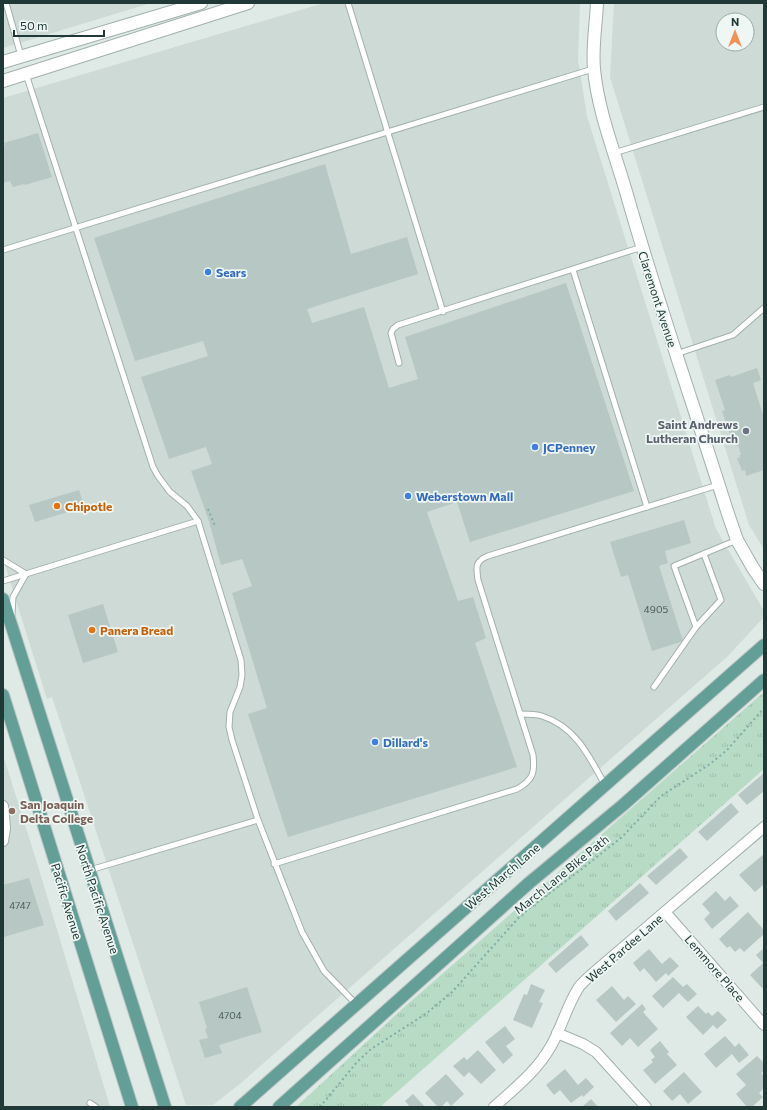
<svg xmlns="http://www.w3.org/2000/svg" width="767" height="1110" viewBox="0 0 767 1110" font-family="Commissioner,sans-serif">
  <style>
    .built { fill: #cddad5; fill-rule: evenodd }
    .park { fill: url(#park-tufts) }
    .building { fill: #b7c7c3 }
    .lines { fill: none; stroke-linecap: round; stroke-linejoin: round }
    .service-casing { stroke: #a2b1ae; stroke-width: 7 }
    .minor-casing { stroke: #a2b1ae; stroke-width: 12 }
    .tertiary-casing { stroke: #a2b1ae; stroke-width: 14 }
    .primary-casing { stroke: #bcc4c3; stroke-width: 14 }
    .path { stroke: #80ada5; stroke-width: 2; stroke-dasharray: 2 3; stroke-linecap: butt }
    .service { stroke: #fff; stroke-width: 5 }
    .minor { stroke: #fff; stroke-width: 10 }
    .tertiary { stroke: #fff; stroke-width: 12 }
    .primary { stroke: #649f97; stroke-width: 12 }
    .shop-dot { fill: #3f7fe0; stroke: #eff7f4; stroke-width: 1.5 }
    .worship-dot { fill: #6b7280; stroke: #eff7f4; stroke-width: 1.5 }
    .food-dot { fill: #e8710a; stroke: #eff7f4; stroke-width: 1.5 }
    .education-dot { fill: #8d6e63; stroke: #eff7f4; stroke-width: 1.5 }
    .labels { text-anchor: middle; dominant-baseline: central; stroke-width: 3.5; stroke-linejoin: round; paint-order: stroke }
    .number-label { font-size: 10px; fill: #465c59 }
    .shop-label { font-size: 12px; font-weight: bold; fill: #366cbe; stroke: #eff7f4; text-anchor: start }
    .street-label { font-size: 12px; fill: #203936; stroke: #eff7f4 }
    .worship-label { font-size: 12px; font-weight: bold; fill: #5b616d; stroke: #eff7f4; text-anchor: end }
    .food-label { font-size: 12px; font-weight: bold; fill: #c56008; stroke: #eff7f4; text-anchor: start }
    .education-label { font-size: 12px; font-weight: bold; fill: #785e54; stroke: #eff7f4; text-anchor: start }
  </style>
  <defs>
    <pattern id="park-tufts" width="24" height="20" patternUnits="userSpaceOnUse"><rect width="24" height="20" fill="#b8dbc6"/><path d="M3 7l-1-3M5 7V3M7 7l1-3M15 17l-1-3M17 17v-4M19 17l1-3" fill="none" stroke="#9ebdab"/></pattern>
  </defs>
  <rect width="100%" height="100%" fill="#dfeae6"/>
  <g class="built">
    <polygon points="3,3 151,3 3,48"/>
    <polygon points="324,3 580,3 578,60 587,116 716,529 764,611 764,617 728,656 241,1083 213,1105 186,1105 52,697 47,699 3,559 3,98"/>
    <path d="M614 3H764V549L749 525 610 77ZM723 20H747V44H723Z"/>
    <polygon points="3,755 38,866 110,1107 3,1107"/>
  </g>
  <polygon class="park" points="764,692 764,769 380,1107 296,1107 401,1010"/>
  <g class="building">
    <polygon points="38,133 52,177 25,185 24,184 13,187 10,181 3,183 3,146 5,146 4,143"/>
    <polygon points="325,164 351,254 407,237 418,274 307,309 312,323 364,307 389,388 418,379 405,337 566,283 634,491 470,542 457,502 427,512 458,601 473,597 486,638 475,643 517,767 288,837 248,714 267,708 232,593 252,586 242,559 221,565 208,518 191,471 212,464 206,447 169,459 141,377 208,356 203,341 135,361 94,238"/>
    <polygon points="757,368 761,380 753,383 764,418 764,470 746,476 745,470 742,471 737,458 740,458 739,455 741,455 738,445 736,446 735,443 733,444 722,411 725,410 715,380 730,375 731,377"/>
    <polygon points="79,490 84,507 35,522 29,505"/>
    <polygon points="684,520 691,543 665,551 668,563 659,566 683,641 652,651 628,575 621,577 610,542"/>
    <polygon points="103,604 118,652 83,663 68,615"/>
    <polygon points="764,773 764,791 747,805 738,795"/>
    <polygon points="731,803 739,812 707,841 698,832"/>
    <polygon points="680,848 688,857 656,885 647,876"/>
    <polygon points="764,854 764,884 755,892 739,875"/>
    <polygon points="29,878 44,925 4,937 3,885"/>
    <polygon points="640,883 649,893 616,921 608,911"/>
    <polygon points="716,891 725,901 730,896 739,906 712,929 704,919 710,913 702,904"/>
    <polygon points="748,912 764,930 764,934 744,952 740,948 735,952 730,946 727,948 719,939"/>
    <polygon points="581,935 589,945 556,973 548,964"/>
    <polygon points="764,948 764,987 762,988 750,975 763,963 756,955"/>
    <polygon points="649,949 662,964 670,957 679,966 668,976 666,973 656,982 644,968 640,972 633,963"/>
    <polygon points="673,977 683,987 687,984 697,994 688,1002 679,993 663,1008 652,996"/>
    <polygon points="531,984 545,990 539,1002 543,1003 532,1028 513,1020 524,994 527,995"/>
    <polygon points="612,986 624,1000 628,996 636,1004 616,1022 596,1000"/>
    <polygon points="247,987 262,1032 219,1045 222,1053 205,1058 199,1040 208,1038 205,1029 207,1028 199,1002"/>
    <polygon points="642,1004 646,1009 643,1012 658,1029 638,1047 630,1038 622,1046 610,1033"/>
    <polygon points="698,1006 706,1014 708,1012 712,1016 718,1011 727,1020 717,1029 713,1025 703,1035 686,1017"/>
    <polygon points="505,1026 515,1039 506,1046 513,1055 503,1064 485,1042"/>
    <polygon points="725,1036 735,1047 739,1043 749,1055 739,1063 732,1054 716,1068 704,1054"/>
    <polygon points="660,1041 669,1052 667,1054 677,1065 655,1084 643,1070 653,1062 651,1060 655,1057 650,1050"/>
    <polygon points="478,1050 496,1070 481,1084 469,1072 464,1077 453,1066 464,1057 467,1060"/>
    <polygon points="757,1056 764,1063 764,1071 761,1073 764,1076 764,1088 759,1093 763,1097 752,1107 747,1107 736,1094 746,1085 736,1074"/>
    <polygon points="565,1069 578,1085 586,1078 594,1087 583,1097 582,1095 571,1103 560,1090 554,1095 546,1085"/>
    <polygon points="684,1072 702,1092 688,1104 680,1094 672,1101 663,1091"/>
    <polygon points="446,1074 464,1094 451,1106 447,1101 441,1107 438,1107 425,1093"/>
    <polygon points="413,1094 425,1107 410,1107 405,1101"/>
    <polygon points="591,1099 598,1107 582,1107"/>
  </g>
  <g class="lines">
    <defs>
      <g id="service">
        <polyline points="6,3 21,56"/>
        <polyline points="348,3 443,312"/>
        <polyline points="26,74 153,467 158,476 170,492 187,506 198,521 241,660 242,675 240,687 230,712 229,727 232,740 258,820 302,932 324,971 356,1004"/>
        <polyline points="614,153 764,107"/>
        <polyline points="3,250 593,69"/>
        <polyline points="573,270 647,507"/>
        <polyline points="676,354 733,335 764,308"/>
        <polyline points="399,363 391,333 393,329 398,325 642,247"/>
        <polyline points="3,560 26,574 13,597 12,614"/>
        <polyline points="3,581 198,521"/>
        <polyline points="696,627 721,600 704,554"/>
        <polyline points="654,687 696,627 674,566 737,540"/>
        <path d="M520 714C527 714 536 714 542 716 576 727 589 756 605 785"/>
        <path d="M274 864 517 789C533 780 535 773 533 755L478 580C476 567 475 561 488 556L718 485"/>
        <polyline points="90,870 258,820"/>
        <polyline points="90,1103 96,1107"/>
      </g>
      <g id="minor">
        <polyline points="3,806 5,828 3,841"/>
        <polyline points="665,912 764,1025"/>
        <polyline points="557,1033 583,1044 596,1052 646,1107"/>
        <path d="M494 1107C515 1088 537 1071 551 1046 562 1027 567 1005 579 987 583 982 588 978 592 974L764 827"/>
      </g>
      <g id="tertiary">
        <path d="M597 3C596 25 592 47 594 69 598 112 615 153 627 195 657 301 694 406 727 511L737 540 753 568 764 584"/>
        <polyline points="3,62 201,3"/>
        <polyline points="3,81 248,3"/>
      </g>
      <g id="primary">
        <polyline points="3,599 165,1107"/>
        <polyline points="3,695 132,1107"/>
        <polyline points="240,1107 764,645"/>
        <polyline points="279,1107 529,883 623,805 764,680"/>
      </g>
    </defs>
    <use href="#service" class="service-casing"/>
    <use href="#minor" class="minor-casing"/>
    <use href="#tertiary" class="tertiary-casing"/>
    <use href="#primary" class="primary-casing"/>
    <g class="path">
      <polyline points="208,509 215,526"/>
      <polyline points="320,1107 357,1062 371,1049 427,1013 452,992 522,914 583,868 622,837 661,796 710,764 727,750 764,708"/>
    </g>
    <use href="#service" class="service"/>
    <use href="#minor" class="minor"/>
    <use href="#tertiary" class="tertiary"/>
    <use href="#primary" class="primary"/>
  </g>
  <g class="shop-dot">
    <circle cx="208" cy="272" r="4"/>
    <circle cx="535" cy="447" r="4"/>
    <circle cx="408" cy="496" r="4"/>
    <circle cx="375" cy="742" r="4"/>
  </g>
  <circle class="worship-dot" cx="746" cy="431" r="4"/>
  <g class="food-dot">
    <circle cx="57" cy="506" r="4"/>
    <circle cx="92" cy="630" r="4"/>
  </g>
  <circle class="education-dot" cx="12" cy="811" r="4"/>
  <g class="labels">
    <g class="number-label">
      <text x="656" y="609">4905</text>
      <text x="20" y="905">4747</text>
      <text x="230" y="1015">4704</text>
    </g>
    <g class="shop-label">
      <text x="216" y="272">Sears</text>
      <text x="543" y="447">JCPenney</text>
      <text x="416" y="496">Weberstown Mall</text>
      <text x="383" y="742">Dillard's</text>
    </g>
    <g class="street-label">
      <text transform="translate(658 299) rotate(72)">Claremont Avenue</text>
      <text transform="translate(561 874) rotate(-39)">March Lane Bike Path</text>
      <text transform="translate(502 876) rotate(-41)">West March Lane</text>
      <text transform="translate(98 899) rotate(72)">North Pacific Avenue</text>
      <text transform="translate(67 901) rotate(73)">Pacific Avenue</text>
      <text transform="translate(624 948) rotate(-41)">West Pardee Lane</text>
      <text transform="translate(715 968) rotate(49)">Lemmore Place</text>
    </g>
    <g class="worship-label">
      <text x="738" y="424">Saint Andrews<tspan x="738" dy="14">Lutheran Church</tspan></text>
    </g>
    <g class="food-label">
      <text x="65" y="506">Chipotle</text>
      <text x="100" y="630">Panera Bread</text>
    </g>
    <g class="education-label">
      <text x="20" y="804">San Joaquin<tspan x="20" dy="14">Delta College</tspan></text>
    </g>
  </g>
  <rect width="767" height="1110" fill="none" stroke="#203936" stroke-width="8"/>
  <g transform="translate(735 32)"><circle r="19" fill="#eff7f4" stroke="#9caba8"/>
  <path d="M0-3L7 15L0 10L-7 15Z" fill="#ef9158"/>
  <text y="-6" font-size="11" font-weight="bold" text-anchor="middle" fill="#203936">N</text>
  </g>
  <path d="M14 30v6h90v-6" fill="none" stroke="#203936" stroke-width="2"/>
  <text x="20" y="30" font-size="12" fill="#203936" stroke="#eff7f4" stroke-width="3" paint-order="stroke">50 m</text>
</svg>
